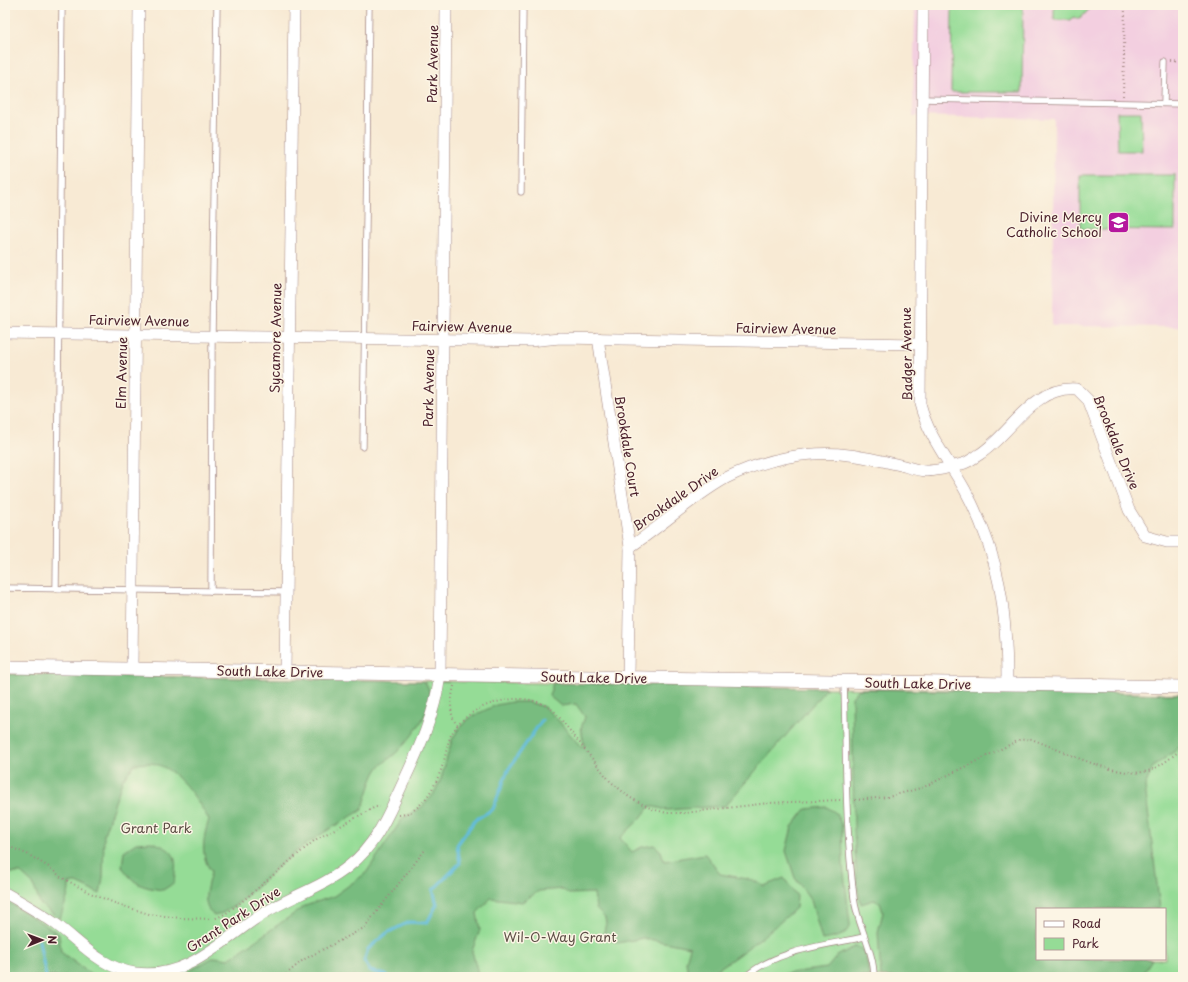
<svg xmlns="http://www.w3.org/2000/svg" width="1188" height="982" viewBox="0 0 1188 982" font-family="'Playpen Sans',sans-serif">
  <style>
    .built { fill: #f3cfe0 }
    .green { fill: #95dc96; stroke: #707e60; fill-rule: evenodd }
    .forest { fill: #78bc7f; stroke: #616e55 }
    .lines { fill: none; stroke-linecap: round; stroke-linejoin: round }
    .stream { stroke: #61bcdf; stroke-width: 3 }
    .service-casing { stroke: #a18480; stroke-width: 7 }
    .minor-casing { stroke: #a18480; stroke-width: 12 }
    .tertiary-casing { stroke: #a18480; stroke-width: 14 }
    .path { stroke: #a18480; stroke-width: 2; stroke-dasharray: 1 3; stroke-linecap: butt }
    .service { stroke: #fff; stroke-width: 5.5 }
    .minor { stroke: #fff; stroke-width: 11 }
    .tertiary { stroke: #fff; stroke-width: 13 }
    .labels { text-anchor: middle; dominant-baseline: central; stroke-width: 3; stroke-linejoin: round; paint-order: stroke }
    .street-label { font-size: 13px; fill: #4a1f2b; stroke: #fcf5e5 }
    .poi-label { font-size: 13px; fill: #4a1f2b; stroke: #fcf5e5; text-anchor: end }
    .park-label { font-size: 13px; fill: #5d4e46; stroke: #fcf5e5 }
  </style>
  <rect width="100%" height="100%" fill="#fcf5e5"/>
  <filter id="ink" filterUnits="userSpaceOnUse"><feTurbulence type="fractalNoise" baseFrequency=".025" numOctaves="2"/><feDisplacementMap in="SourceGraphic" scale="8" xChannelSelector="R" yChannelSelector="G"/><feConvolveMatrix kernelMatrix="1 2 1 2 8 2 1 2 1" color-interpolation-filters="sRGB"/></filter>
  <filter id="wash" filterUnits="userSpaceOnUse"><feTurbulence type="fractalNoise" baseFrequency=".012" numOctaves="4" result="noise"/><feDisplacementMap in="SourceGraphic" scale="16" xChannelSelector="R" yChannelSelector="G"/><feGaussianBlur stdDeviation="0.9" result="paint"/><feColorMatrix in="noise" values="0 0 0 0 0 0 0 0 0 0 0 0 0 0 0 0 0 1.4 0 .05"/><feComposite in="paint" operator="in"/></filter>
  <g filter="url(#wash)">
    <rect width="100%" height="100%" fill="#f8ead4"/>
    <polygon class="built" points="915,5 1183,5 1183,327 1052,326 1054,119 913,116"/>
    <g class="green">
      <polygon points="952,5 1023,5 1022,92 951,92"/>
      <polygon points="1054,5 1093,5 1081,18 1079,19 1073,17 1071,20 1054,20"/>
      <polygon points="1117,112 1141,112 1142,151 1118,151"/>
      <polygon points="1080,175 1175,175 1175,230 1080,229"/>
      <path d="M5 674 1183 694V977H5ZM1037 909H1165V959H1037Z"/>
    </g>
    <g class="forest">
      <path d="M5 674 423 681C444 698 411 739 398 751 391 758 382 763 377 770 371 779 366 800 362 810 336 825 311 839 287 859 266 876 241 907 215 916 199 906 208 886 211 871 200 856 203 837 209 820 197 799 177 767 151 763 146 763 140 764 135 764L123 779 104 834 103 877 100 894 77 883H69C70 897 63 906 60 919L40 904 33 884 21 873H5Z"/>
      <path d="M553 683 827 688 725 806 667 810 650 806 640 819 620 838 632 852 642 847 654 845 661 851 664 861 705 854 720 874 753 880 764 886 784 878 797 896 796 908C783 921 717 974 702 977 697 978 692 976 688 974L686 961 690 947 643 938 618 943 606 938 604 932 606 923 605 918 596 909 594 893 569 894 562 889 539 891 522 902 491 898 477 913 480 930 472 951 479 977H179L214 957 229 959 305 906 334 896 366 873 403 818 422 807 433 795 441 779 452 740 460 727 471 717 496 705 511 702H528L544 707 557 719 582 748 584 744 581 728 585 717 576 704 561 706 549 696Z"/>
      <polygon points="859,689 1183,694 1183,745 1153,767 1145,786 1160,909 1037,909 1037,959 1152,959 1141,977 881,977 878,932 883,912 880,903 874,900 861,904 857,885 854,828 852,697"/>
      <path d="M827 807 836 813 842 826 843 865 850 924C847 937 834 938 822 940L811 900 795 878 786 851 792 827 806 809Z"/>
      <path d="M152 842C178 851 177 858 174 883L163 890C141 887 135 885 122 867L124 851 136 843Z"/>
      <polygon points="5,900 59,934 61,952 89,973 97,977 5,977"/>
      <path d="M856 946C868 950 867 966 869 977H758L827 968 837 956Z"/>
    </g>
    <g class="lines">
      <g class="stream">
        <polyline points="39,941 46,977"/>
        <polyline points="387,977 386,975 370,971 364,961 368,949 387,933 409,922 427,923 437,904 433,890 460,863 457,845 475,820 493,809 508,770 542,720"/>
      </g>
    </g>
  </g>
  <g filter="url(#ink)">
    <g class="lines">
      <defs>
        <g id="service">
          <polyline points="922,99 1183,104"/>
          <polyline points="1164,103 1165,62"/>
          <polyline points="521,192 523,5"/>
          <polyline points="363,447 369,5"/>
          <polyline points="5,588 287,592"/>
          <polyline points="56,589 62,5"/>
          <polyline points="211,591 212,336 217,5"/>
          <path d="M844 682C846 754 845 826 854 898 857 925 874 950 874 977"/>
          <path d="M745 977C778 949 824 946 864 937"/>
        </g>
        <g id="minor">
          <path d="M923 5 920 404C928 436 949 461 965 490 1000 555 1007 611 1007 684"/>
          <polyline points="5,333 530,341 560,338 919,344"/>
          <polyline points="598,338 630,547 628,677"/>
          <path d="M630 547C663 525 693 496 728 477 765 459 809 450 849 455 866 457 883 461 900 465 908 467 918 471 926 471 939 471 952 467 965 463 970 461 975 457 980 454 1012 433 1033 385 1077 389L1088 400 1129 510 1145 536 1167 542H1183"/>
          <polyline points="132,669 139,5"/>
          <polyline points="285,672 294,5"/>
          <path d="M5 893C23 903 41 913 57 925 82 944 102 968 135 973 184 980 218 944 255 919 284 898 321 889 349 866 376 845 388 815 402 785 419 749 435 714 440 675L446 5"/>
        </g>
        <polyline id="tertiary" points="5,667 1183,687"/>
      </defs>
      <use href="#service" class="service-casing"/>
      <use href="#minor" class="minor-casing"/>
      <use href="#tertiary" class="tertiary-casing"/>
      <g class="path">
        <polyline points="1172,62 1183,63"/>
        <polyline points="1123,96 1125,5"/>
        <path d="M454 686C451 700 448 715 458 726"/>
        <path d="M855 800 888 797 924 787 1019 740 1031 739C1060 749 1127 785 1155 768 1165 763 1174 755 1183 748"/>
        <path d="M399 815C422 814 437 783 443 764 446 755 447 744 451 735 463 714 484 704 506 700 524 697 541 700 555 712L610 781 629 797 652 809 667 813H684L769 803 840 800"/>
        <polyline points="5,845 27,854 49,867 61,877 88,892 117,904 149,914 180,918 214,919 225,914 239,904 315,840 375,807 380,807"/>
        <polyline points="283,977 303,960 364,928 425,850"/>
      </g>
      <use href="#service" class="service"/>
      <use href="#minor" class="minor"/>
      <use href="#tertiary" class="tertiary"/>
    </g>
  </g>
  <defs>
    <symbol id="school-square" viewBox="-11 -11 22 22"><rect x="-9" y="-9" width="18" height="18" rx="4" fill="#b5179e" stroke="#fcf5e5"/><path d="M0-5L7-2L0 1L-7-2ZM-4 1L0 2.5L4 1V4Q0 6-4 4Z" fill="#fff"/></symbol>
  </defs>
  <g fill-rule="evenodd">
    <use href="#school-square" x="1106" y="210" width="25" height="25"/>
  </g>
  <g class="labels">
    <g class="street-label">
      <text transform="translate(432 64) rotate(-89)">Park Avenue</text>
      <text transform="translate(139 320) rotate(1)">Fairview Avenue</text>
      <text transform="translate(462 326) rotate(1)">Fairview Avenue</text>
      <text transform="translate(786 328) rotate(1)">Fairview Avenue</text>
      <text transform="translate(275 338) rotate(-89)">Sycamore Avenue</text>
      <text transform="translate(906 354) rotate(-91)">Badger Avenue</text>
      <text transform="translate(121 373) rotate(-89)">Elm Avenue</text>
      <text transform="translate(428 388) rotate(-89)">Park Avenue</text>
      <text transform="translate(1117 442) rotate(68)">Brookdale Drive</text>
      <text transform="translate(628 446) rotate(81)">Brookdale Court</text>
      <text transform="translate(675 498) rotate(-35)">Brookdale Drive</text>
      <text transform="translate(270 671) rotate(1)">South Lake Drive</text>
      <text transform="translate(594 677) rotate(1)">South Lake Drive</text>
      <text transform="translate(918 683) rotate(1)">South Lake Drive</text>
      <text transform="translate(233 919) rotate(-33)">Grant Park Drive</text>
    </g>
    <g class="poi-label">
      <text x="1102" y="216">Divine Mercy<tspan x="1102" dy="15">Catholic School</tspan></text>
    </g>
    <g class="park-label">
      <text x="156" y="827">Grant Park</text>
      <text x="560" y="936">Wil-O-Way Grant</text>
    </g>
  </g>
  <rect width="1188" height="982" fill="none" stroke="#fcf5e5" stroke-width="20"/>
  <rect x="1036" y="908" width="130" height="52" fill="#fcf5e5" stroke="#b59f9b"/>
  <rect x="1044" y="921" width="20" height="6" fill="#ffffff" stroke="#b59f9b"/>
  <text x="1072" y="928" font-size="12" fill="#4a1f2b">Road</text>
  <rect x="1044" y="938" width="20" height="12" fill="#95dc96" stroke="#b59f9b"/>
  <text x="1072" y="948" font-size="12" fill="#4a1f2b">Park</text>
  <g transform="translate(42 940) rotate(89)" stroke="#fcf5e5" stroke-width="3" paint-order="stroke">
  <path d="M0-3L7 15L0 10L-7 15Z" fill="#4a1f2b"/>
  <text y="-6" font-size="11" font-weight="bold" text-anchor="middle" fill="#4a1f2b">N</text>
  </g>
</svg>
